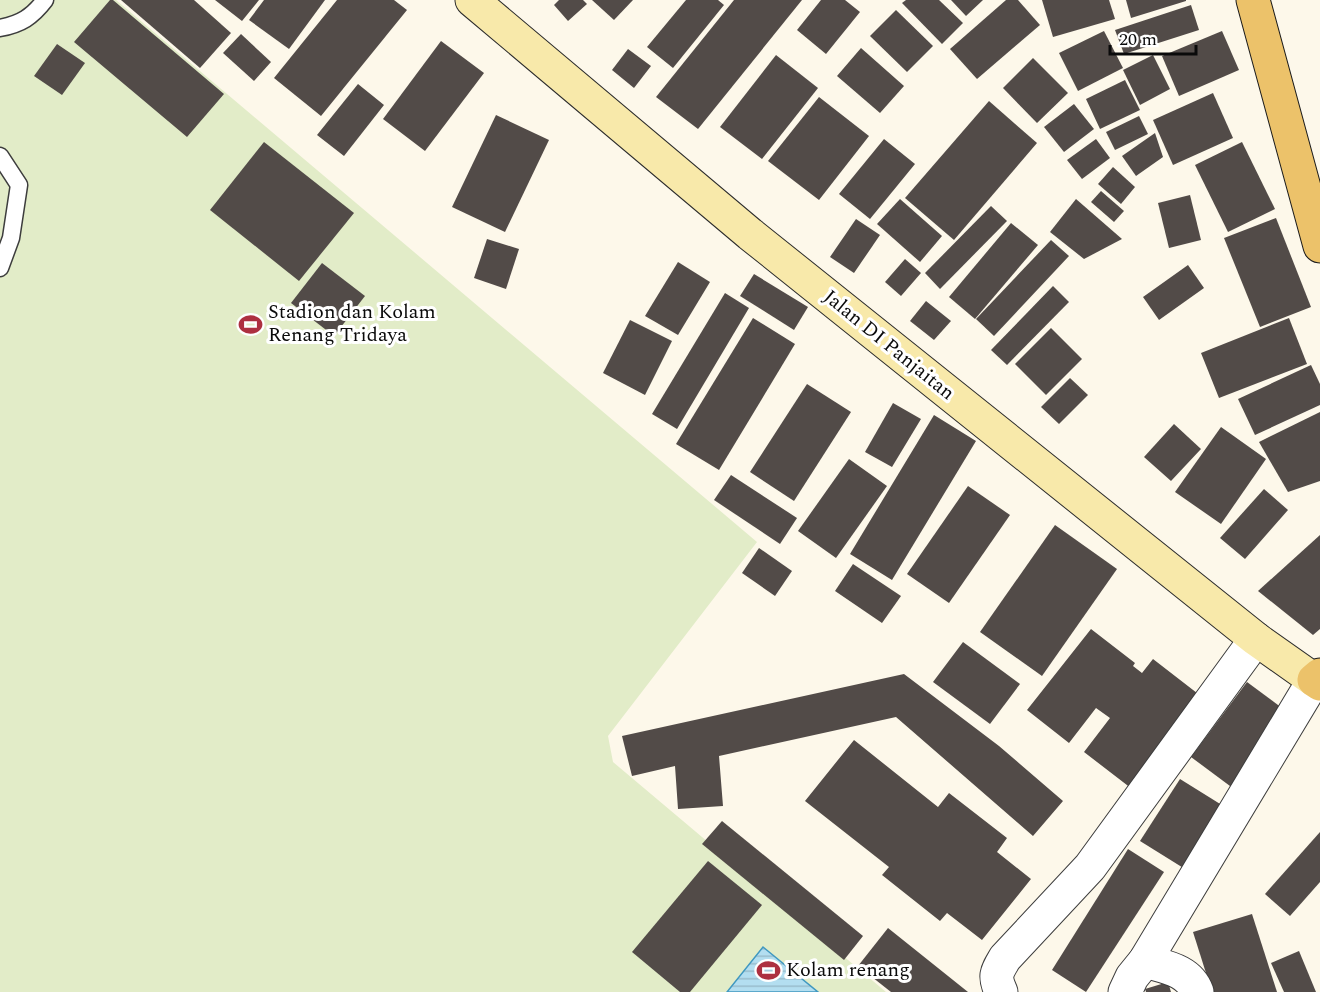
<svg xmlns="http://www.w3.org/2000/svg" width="1320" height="992" viewBox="0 0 1320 992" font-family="Spectral,serif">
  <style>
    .pitch { fill: #e2ecc8 }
    .water { fill: url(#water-rules); stroke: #4098c0; stroke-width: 1.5 }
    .building { fill: #524b48 }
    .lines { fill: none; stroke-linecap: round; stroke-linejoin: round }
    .lane-casing { stroke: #3d3d3d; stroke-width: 19 }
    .street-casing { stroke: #3d3d3d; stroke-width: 35 }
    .secondary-casing { stroke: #2c2c2c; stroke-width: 35 }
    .primary-casing { stroke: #1b1b1b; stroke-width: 35 }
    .lane { stroke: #fff; stroke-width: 16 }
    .street { stroke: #fff; stroke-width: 33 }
    .secondary { stroke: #f8e9aa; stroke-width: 33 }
    .primary { stroke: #ecc26a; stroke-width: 33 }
    .labels { text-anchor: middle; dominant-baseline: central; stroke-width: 6; stroke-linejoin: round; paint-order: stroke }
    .poi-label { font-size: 20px; fill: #0a0a0a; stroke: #fff; text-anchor: start }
    .street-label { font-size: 20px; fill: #0a0a0a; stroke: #fff }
  </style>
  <defs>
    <pattern id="water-rules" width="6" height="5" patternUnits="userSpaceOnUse" patternTransform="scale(1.5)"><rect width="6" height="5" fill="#b3def0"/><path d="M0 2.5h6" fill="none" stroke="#99bdcc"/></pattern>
  </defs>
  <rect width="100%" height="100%" fill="#fdf8ea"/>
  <polygon class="pitch" points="0,0 116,0 757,542 608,736 613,762 886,992 0,992"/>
  <polygon class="water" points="763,947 818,992 727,992"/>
  <g class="building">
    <polygon points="110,0 113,0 224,94 187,137 74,42"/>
    <polygon points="121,0 194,0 231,33 200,68"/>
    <polygon points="215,0 259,0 242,21"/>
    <polygon points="264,0 325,0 289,49 249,20"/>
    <polygon points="337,0 394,0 407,10 321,116 274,78"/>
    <polygon points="559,0 583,0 587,4 568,21 554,5"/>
    <polygon points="592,0 633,0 614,20"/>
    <polygon points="686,0 718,0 724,5 673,68 647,47"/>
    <polygon points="734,0 802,0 698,129 656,97"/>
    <polygon points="821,0 845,0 860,12 826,54 797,30"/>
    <polygon points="906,0 939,0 963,23 942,44 902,3"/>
    <polygon points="951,0 983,0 966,16"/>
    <polygon points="1006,0 1018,0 1040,25 977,79 950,49"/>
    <polygon points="1042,0 1109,0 1115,19 1053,37"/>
    <polygon points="1126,0 1186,0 1186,1 1131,18"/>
    <polygon points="1191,5 1199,30 1124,54 1115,30"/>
    <polygon points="896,10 933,46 907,72 870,36"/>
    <polygon points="1104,31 1123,68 1078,91 1059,53"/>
    <polygon points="1222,31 1239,70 1179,96 1162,56"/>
    <polygon points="241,34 271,62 254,81 223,53"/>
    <polygon points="441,41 484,73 425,151 383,119"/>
    <polygon points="57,44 85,63 62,95 34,76"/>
    <polygon points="861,48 904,86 880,113 837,76"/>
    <polygon points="628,49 651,66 634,88 612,70"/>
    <polygon points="776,55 818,88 762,159 720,127"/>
    <polygon points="1153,55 1170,89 1140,105 1123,70"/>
    <polygon points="1033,58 1068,93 1037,123 1003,88"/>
    <polygon points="1125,80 1140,110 1100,129 1086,99"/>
    <polygon points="358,84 384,105 344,156 317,135"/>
    <polygon points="1213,93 1233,138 1173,165 1153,120"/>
    <polygon points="819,97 869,136 819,200 768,161"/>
    <polygon points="989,101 1037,143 954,240 905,198"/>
    <polygon points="1074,104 1094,129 1064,152 1044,127"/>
    <polygon points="496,115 549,140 505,232 452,207"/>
    <polygon points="1139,116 1148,134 1115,150 1106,132"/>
    <polygon points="1155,133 1163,157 1136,176 1122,156"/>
    <polygon points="884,139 915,164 870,219 839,194"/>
    <polygon points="1096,139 1110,158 1082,179 1067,160"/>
    <polygon points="264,142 354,213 299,281 210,210"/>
    <polygon points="1242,142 1275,209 1228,232 1195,165"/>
    <polygon points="1113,167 1135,187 1121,204 1098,184"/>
    <polygon points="1101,191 1124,211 1114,222 1091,202"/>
    <polygon points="1190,195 1201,240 1169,248 1158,203"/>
    <polygon points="900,199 942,236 920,262 877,224"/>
    <polygon points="1076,199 1122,239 1084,259 1050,232"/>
    <polygon points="991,206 1007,221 940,289 925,273"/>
    <polygon points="1276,218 1311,307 1260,327 1224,238"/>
    <polygon points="856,219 880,235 854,273 830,257"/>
    <polygon points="1011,223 1038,245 975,319 949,297"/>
    <polygon points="487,239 519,249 506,289 474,278"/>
    <polygon points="1051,240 1069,256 994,336 976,319"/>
    <polygon points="905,259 921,273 901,296 885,282"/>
    <polygon points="678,262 710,282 678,335 645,316"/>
    <polygon points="322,263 365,296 334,336 291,303"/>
    <polygon points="1188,265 1204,288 1159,320 1143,297"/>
    <polygon points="754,274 808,307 794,330 740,296"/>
    <polygon points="1053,286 1069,302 1007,365 991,350"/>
    <polygon points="725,293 749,308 677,429 652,414"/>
    <polygon points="926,301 951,321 934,340 910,321"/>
    <polygon points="753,318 795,344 719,470 676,444"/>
    <polygon points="1289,318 1307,364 1219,398 1201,353"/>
    <polygon points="630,320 672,341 645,395 603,373"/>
    <polygon points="1051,328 1082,359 1046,395 1015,364"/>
    <polygon points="1311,365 1320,384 1320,405 1255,435 1238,399"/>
    <polygon points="1070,378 1088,395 1059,424 1041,407"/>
    <polygon points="807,384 851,412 794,501 750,472"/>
    <polygon points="893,403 921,419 892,467 865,452"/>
    <polygon points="1320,412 1320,481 1288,492 1259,442"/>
    <polygon points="934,415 976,441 892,580 850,554"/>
    <polygon points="1174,424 1201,449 1171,481 1144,457"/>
    <polygon points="1221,427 1266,459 1221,524 1175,492"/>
    <polygon points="849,459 887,486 836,558 798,531"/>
    <polygon points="731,475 797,518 780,544 714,500"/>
    <polygon points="968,486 1010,515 949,603 907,574"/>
    <polygon points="1264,489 1288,510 1245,559 1220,538"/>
    <polygon points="1055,525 1117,569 1042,676 980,632"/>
    <polygon points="1320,535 1320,629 1313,635 1258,591"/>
    <polygon points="759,548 792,571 775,596 742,573"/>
    <polygon points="853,564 901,596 882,623 835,591"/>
    <polygon points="1091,629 1135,663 1133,666 1142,673 1153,659 1206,700 1136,792 1084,752 1110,718 1096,708 1069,743 1027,710"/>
    <polygon points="963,642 1020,684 990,724 933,682"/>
    <polygon points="904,674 999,746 1063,801 1033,836 896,717 719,756 723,806 678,809 675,766 632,776 622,736"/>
    <polygon points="1247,682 1290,714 1234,789 1191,757"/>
    <polygon points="854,740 938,807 949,793 1007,838 997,852 1031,879 982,940 947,913 940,921 882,875 889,867 805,801"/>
    <polygon points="1180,779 1225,807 1185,869 1140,841"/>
    <polygon points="722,821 863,936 844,960 702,844"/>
    <polygon points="1320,832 1320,882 1290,916 1265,894"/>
    <polygon points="1128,849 1164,872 1086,992 1052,970"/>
    <polygon points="708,861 762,905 690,992 680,992 632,952"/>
    <polygon points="1252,914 1277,992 1212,992 1193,932"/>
    <polygon points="888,928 968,992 891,992 858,966"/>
    <polygon points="1299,951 1316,992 1284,992 1271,963"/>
    <polygon points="1168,982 1171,992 1146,992 1145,989"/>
  </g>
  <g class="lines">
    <defs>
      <g id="lane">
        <path d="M0 28C21 24 32 17 45 0"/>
        <polyline points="0,156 19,185 11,238 0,268"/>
      </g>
      <g id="street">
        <path d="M1145 961C1165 967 1189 970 1197 992"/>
        <path d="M1001 992C994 976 996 973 1005 958L1090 867 1256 639"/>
        <polyline points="1125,992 1132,977 1145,961 1314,680"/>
      </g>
      <polyline id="secondary" points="472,0 750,234 1256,639 1314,680"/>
      <g id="primary">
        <polyline points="1253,0 1320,246"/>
        <polyline points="1320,675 1314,680 1320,684"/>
      </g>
    </defs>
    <use href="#lane" class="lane-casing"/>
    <use href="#street" class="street-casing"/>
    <use href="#secondary" class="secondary-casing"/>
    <use href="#primary" class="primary-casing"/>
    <use href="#lane" class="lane"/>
    <use href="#street" class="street"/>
    <use href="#secondary" class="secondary"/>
    <use href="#primary" class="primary"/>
  </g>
  <defs>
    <symbol id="stadium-bare" viewBox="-9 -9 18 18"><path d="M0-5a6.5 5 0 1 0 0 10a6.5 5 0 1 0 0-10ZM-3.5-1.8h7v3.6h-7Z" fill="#ad3040" stroke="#fff" stroke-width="2.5" paint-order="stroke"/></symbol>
  </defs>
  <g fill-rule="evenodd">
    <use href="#stadium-bare" x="234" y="308" width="33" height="33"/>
    <use href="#stadium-bare" x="752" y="954" width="33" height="33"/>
  </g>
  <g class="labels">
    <g class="poi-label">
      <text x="268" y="312">Stadion dan Kolam<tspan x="268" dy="23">Renang Tridaya</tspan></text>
      <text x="786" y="970">Kolam renang</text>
    </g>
    <g class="street-label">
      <text transform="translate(889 345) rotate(39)">Jalan DI Panjaitan</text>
    </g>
  </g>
  <path d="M1110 45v9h86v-9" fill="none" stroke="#0a0a0a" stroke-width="3"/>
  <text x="1119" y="45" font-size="18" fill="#0a0a0a" stroke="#ffffff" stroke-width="4.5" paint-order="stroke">20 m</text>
</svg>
